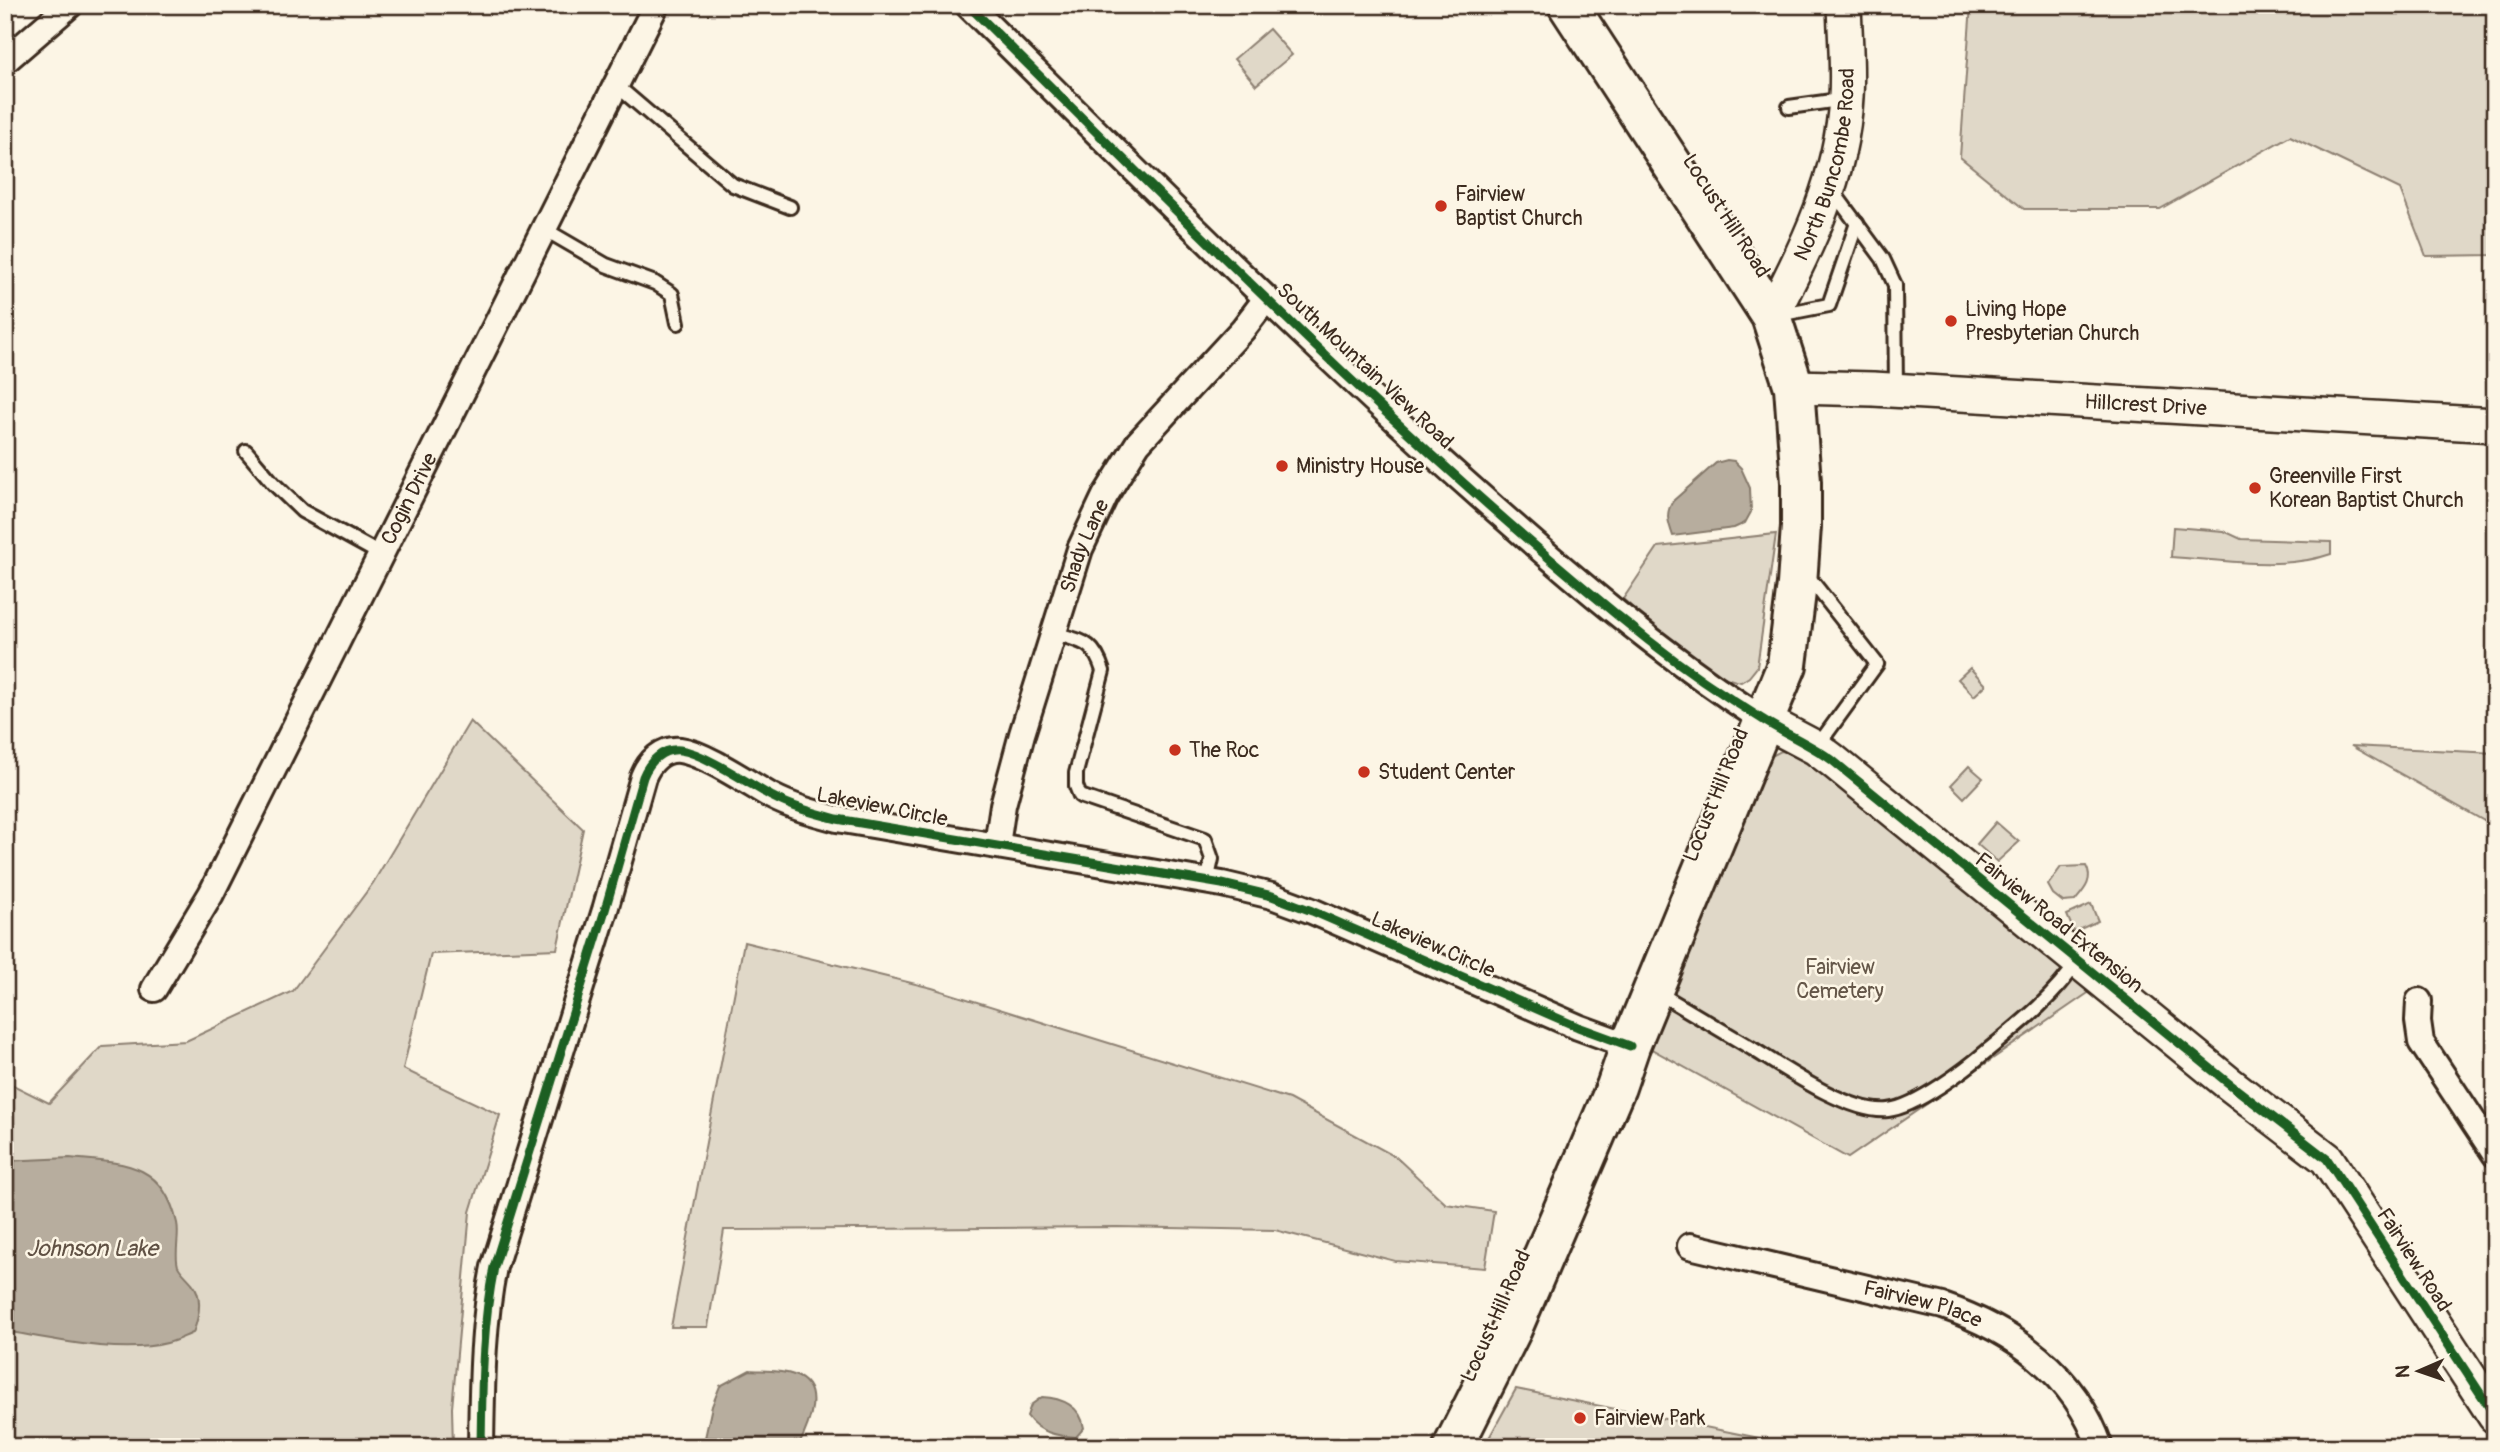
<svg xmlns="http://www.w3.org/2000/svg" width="2500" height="1452" viewBox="0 0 2500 1452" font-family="Pangolin,sans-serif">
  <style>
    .green { fill: #e0d8c8; stroke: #8e8173; stroke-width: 2 }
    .water { fill: #b7ad9e; stroke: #85796b; stroke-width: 2 }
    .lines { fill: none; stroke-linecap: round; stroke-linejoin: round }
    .lane-casing { stroke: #3b2a1e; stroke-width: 18 }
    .street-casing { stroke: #3b2a1e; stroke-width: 30 }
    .secondary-casing { stroke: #3b2a1e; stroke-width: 38 }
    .primary-casing { stroke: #3b2a1e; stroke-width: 44 }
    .lane { stroke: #fcf5e5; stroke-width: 12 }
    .street { stroke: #fcf5e5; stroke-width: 24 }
    .secondary { stroke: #fcf5e5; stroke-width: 33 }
    .primary { stroke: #fcf5e5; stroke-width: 38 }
    .cycleway-casing { stroke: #fcf5e5; stroke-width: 13 }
    .cycleway { stroke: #1b5e20; stroke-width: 9 }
    .poi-dot { fill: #c8321e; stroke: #fcf5e5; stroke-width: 2.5 }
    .labels { text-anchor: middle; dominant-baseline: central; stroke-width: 5; stroke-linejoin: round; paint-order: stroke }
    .street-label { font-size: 21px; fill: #3b2a1e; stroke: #fcf5e5 }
    .poi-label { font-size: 21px; fill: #3b2a1e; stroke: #fcf5e5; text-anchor: start }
    .park-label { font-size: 21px; fill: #645648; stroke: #fcf5e5 }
    .water-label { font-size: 23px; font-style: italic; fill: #605144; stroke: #fcf5e5 }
  </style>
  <rect width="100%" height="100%" fill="#fcf5e5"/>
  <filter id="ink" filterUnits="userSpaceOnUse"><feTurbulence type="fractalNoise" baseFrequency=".0143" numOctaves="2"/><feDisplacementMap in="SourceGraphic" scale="14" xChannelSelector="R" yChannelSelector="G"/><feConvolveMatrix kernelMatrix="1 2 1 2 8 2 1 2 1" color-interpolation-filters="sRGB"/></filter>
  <g filter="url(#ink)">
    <g class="green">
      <polygon points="1971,5 2495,5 2495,255 2426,256 2400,189 2290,136 2160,209 2024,209 1960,157"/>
      <polygon points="1269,29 1292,55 1256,85 1234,59"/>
      <path d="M2173 527 2224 531 2241 539 2331 542V554C2283 571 2222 560 2171 557Z"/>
      <path d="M1776 534 1757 667 1749 677 1741 682C1696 673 1657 629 1623 599L1658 547Z"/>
      <polygon points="1970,668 1986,685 1974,696 1958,679"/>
      <polygon points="470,721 583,829 557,949 431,954 403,1069 500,1115 470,1212 452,1408 453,1447 5,1447 5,1081 49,1103 102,1046 186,1041 293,991 373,883"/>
      <polygon points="2351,746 2495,753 2495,827"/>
      <polygon points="1781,751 1807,756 2094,989 1848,1158 1648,1047 1760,762"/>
      <polygon points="1969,766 1983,778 1964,798 1951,785"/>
      <polygon points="1996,822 2019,842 1997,862 1977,844"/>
      <path d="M2086 866C2094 880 2084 890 2075 901L2063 902 2053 894 2048 885 2061 867Z"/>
      <polygon points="2091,904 2098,921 2074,932 2067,915"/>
      <polygon points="744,942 932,988 1289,1099 1396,1157 1446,1204 1494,1211 1485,1268 1395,1261 1275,1230 1117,1227 724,1230 708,1327 671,1327"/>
      <polygon points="1516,1389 1804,1447 1484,1447"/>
    </g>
    <g class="water">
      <path d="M1727 460 1734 461 1741 468 1750 488 1751 512 1745 523 1734 528 1673 536C1668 522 1665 513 1673 501L1716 463Z"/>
      <path d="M70 1158C124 1163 163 1162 177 1223 180 1236 174 1253 178 1266 180 1271 188 1278 192 1283 204 1297 199 1317 193 1333 185 1336 176 1341 167 1343 120 1355 53 1339 5 1331V1161Z"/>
      <path d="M750 1370C763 1371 781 1370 794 1375 826 1386 809 1425 798 1447H703L712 1406 720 1386Z"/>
      <path d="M1042 1397C1062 1398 1081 1406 1084 1428L1076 1437C1057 1436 1039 1433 1027 1416L1031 1405Z"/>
    </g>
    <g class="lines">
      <defs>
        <g id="lane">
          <polyline points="616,85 733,185 790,207"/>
          <polyline points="1789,107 1846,99"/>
          <polyline points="1832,190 1883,259 1895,285 1896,390"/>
          <polyline points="544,229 606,265 655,283 672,294 678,323"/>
          <polyline points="1778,315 1829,305 1857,223"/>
          <polyline points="246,451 273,483 302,511 382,555"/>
          <polyline points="1807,575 1877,664 1816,748"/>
          <path d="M1054 633C1082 642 1093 640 1103 671L1076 773V786L1080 796 1205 839 1212 859 1207 882"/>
          <path d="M1657 992C1689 1011 1721 1030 1753 1049 1785 1069 1850 1114 1888 1110 1916 1107 1966 1069 1988 1050 2021 1023 2054 997 2078 961"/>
        </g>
        <g id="street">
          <path d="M968 5C1133 168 1296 333 1470 487 1564 571 1659 653 1765 721"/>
          <polyline points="5,61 70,5"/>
          <path id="s1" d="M997 845 1003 805 1022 734 1080 549 1105 496 1138 443 1243 329 1266 299"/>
          <path id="s2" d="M154 989 211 894 656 5"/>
          <polyline points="2419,1001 2418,1021 2421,1042 2495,1154"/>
          <path id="s3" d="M1690 1246 1943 1306C2013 1330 2075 1374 2100 1447"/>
          <path d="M481 1447C482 1386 482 1327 494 1267L605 910 643 777C649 762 662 748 680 750 704 753 748 783 771 796 792 807 814 813 837 819L1222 884 1272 896 1312 911 1578 1027 1630 1046"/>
        </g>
        <g id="secondary">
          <path id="s4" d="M1771 316C1807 248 1842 176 1846 97 1848 67 1845 36 1844 5"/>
          <path id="s5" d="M1794 387 1873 389 2495 425"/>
          <polyline points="1765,721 1816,748 1832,760 2227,1082 2327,1159 2495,1416"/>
        </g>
        <polyline id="primary" points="1453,1447 1512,1329 1616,1087 1630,1046 1787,665 1797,584 1801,526 1801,482 1794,387 1771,316 1568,5"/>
      </defs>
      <use href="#lane" class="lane-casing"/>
      <use href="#street" class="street-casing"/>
      <use href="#secondary" class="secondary-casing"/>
      <use href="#primary" class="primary-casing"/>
      <use href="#lane" class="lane"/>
      <use href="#street" class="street"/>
      <use href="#secondary" class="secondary"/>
      <use href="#primary" class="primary"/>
      <defs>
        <g id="cycleway">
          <path d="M968 5C1189 223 1406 446 1648 640 1685 669 1723 695 1762 719 1785 734 1810 744 1832 760L2227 1082 2327 1159 2495 1416"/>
          <path d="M481 1447C482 1386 482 1327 494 1267L605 910 643 777C649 762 662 748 680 750 704 753 748 783 771 796 792 807 814 813 837 819L1222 884 1272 896 1312 911 1578 1027 1630 1046"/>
        </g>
      </defs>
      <use href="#cycleway" class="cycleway-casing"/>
      <use href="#cycleway" class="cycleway"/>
    </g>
  </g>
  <g class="poi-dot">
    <circle cx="1441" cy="206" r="7"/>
    <circle cx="1951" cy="321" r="7"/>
    <circle cx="1282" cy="466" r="7"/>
    <circle cx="2255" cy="488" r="7"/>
    <circle cx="1175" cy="750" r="7"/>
    <circle cx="1364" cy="772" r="7"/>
    <circle cx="1580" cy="1418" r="7"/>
  </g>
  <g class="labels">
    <g class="street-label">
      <text stroke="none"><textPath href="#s4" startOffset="163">North Buncombe Road</textPath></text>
      <text transform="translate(1726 216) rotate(57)">Locust Hill Road</text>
      <text transform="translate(1365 366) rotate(43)">South Mountain View Road</text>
      <text stroke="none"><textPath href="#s5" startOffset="352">Hillcrest Drive</textPath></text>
      <text stroke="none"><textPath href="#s2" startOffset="553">Cogin Drive</textPath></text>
      <text stroke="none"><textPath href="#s1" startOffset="312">Shady Lane</textPath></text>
      <text transform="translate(1716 795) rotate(-68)">Locust Hill Road</text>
      <text transform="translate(882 807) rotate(11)">Lakeview Circle</text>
      <text transform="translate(2059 923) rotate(39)">Fairview Road Extension</text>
      <text transform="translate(1433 945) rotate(24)">Lakeview Circle</text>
      <text transform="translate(2414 1260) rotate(57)">Fairview Road</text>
      <text stroke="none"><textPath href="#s3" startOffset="240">Fairview Place</textPath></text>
      <text transform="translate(1496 1316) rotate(-66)">Locust Hill Road</text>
    </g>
    <g class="poi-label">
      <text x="1455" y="194">Fairview<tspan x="1455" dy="24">Baptist Church</tspan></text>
      <text x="1965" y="309">Living Hope<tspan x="1965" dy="24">Presbyterian Church</tspan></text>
      <text x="1296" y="466">Ministry House</text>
      <text x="2269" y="476">Greenville First<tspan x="2269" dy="24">Korean Baptist Church</tspan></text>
      <text x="1189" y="750">The Roc</text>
      <text x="1378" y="772">Student Center</text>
      <text x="1594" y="1418">Fairview Park</text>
    </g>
    <g class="park-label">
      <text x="1840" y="967">Fairview<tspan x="1840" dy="24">Cemetery</tspan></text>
    </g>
    <g class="water-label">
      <text x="92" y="1248">Johnson Lake</text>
    </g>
  </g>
  <rect width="2500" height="1452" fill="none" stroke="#fcf5e5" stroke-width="28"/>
  <rect x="14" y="14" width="2472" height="1424" fill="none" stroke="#3b2a1e" stroke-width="2.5" filter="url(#ink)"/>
  <g transform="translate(2419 1371) rotate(268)" stroke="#fcf5e5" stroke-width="5" paint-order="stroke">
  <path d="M0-5L12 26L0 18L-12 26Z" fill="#3b2a1e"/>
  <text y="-10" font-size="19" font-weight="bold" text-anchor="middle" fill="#3b2a1e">N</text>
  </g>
</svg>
